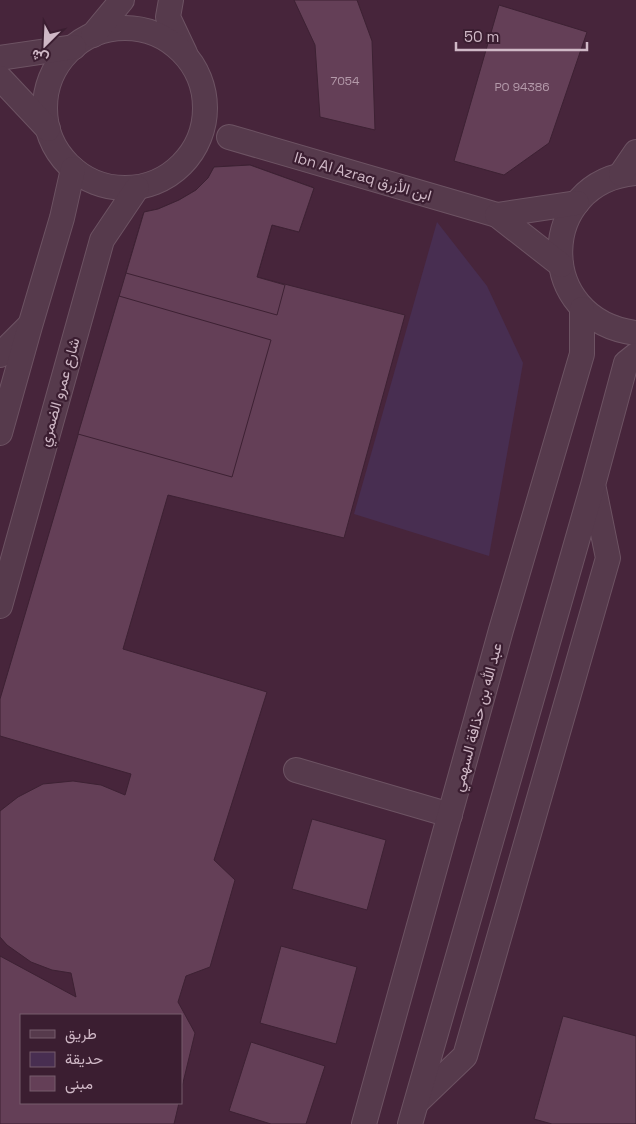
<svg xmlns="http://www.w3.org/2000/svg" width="636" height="1124" viewBox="0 0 636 1124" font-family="'Space Grotesk',Vazirmatn,sans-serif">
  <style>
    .green { fill: #482e51 }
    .building { fill: #643f57; stroke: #3d2133 }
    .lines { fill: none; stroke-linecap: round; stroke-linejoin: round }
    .minor-casing { stroke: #6d5363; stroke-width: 26 }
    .minor { stroke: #563a4c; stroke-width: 24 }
    .labels { text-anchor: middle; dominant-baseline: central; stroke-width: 4.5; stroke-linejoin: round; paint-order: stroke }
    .number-label { font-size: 12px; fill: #b49aaa }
    .street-label { font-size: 15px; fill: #cfb8c6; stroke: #3b1e31 }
  </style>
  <rect width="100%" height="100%" fill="#47253b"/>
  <polygon class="green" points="437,222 487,286 523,363 489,556 354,514"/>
  <g class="building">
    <polygon points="294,0 357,0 372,41 375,130 320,117 315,45"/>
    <polygon points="499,5 587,32 549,143 504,175 454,161"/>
    <polygon points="250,165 314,188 299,232 272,225 257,277 405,315 344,538 168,495 123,649 267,692 214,860 235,880 210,967 186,976 178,1002 195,1033 181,1091 181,1015 21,1015 21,1103 179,1103 174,1124 0,1124 0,956 76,997 71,973 52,970 31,962 7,945 0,937 0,811 18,797 43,784 73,781 101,785 125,795 131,774 0,736 0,699 144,212 158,209 179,200 196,190 208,178 214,167"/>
    <polygon points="250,165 314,188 299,232 272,225 257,277 285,285 277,315 126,273 144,212 158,209 179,200 196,190 208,178 214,167"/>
    <polygon points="119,296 271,340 232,477 78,434"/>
    <polygon points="312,819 386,840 367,910 292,889"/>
    <polygon points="281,946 357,967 336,1044 260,1023"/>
    <polygon points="563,1016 636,1036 636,1124 552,1124 534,1119"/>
    <polygon points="251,1042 325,1066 306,1124 271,1124 229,1111"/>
  </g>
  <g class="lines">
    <defs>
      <g id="minor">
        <polyline points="171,0 168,17 185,53"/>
        <circle cx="125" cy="108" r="80"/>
        <polyline points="93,35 122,0"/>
        <polyline points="0,58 74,47"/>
        <polyline points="0,78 48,129"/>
        <polyline points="229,137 497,215"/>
        <path d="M636 173C537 181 533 320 636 333"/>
        <polyline points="621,174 636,152"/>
        <polyline points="561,265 497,215 577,203"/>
        <polyline points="0,355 28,327"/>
        <polyline points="0,433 30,326 62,218 73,169"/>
        <polyline points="0,606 102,240 137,188"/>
        <polyline points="296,770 450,815"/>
        <polyline points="418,1101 465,1056 608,558 594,489"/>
        <polyline points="364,1124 501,630 582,354 582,309"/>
        <polyline points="410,1124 593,485 626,363 636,355"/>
      </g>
    </defs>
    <use href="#minor" class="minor-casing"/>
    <use href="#minor" class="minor"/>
  </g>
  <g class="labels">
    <g class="number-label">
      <text x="345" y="81">7054</text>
      <text x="522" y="87">PO 94386</text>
    </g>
    <g class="street-label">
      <text transform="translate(363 176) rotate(16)">Ibn Al Azraq ابن الأزرق</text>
      <text transform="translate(59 392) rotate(-74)">شارع عمرو الضمري</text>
      <text transform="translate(477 717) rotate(-75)">عبد الله بن حذافة السهمي</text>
    </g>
  </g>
  <rect x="20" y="1014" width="162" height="90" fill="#3b1e31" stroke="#765c6d"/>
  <rect x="30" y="1030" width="25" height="8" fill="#563a4c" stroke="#765c6d"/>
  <text x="65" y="1039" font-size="15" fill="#cfb8c6">طريق</text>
  <rect x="30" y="1052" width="25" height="15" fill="#482e51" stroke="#765c6d"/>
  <text x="65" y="1064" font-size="15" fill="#cfb8c6">حديقة</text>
  <rect x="30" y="1076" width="25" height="15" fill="#643f57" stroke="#765c6d"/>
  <text x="65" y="1089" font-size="15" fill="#cfb8c6">مبنى</text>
  <g transform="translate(45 45) rotate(204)" stroke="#3b1e31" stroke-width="4" paint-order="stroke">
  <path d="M0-4L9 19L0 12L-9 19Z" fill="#cfb8c6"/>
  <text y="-8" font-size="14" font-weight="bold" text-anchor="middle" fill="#cfb8c6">ش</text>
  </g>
  <path d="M456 42v8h131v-8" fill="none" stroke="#cfb8c6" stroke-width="2.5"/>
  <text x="464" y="42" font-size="15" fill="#cfb8c6" stroke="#3b1e31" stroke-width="4" paint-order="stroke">50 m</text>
</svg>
